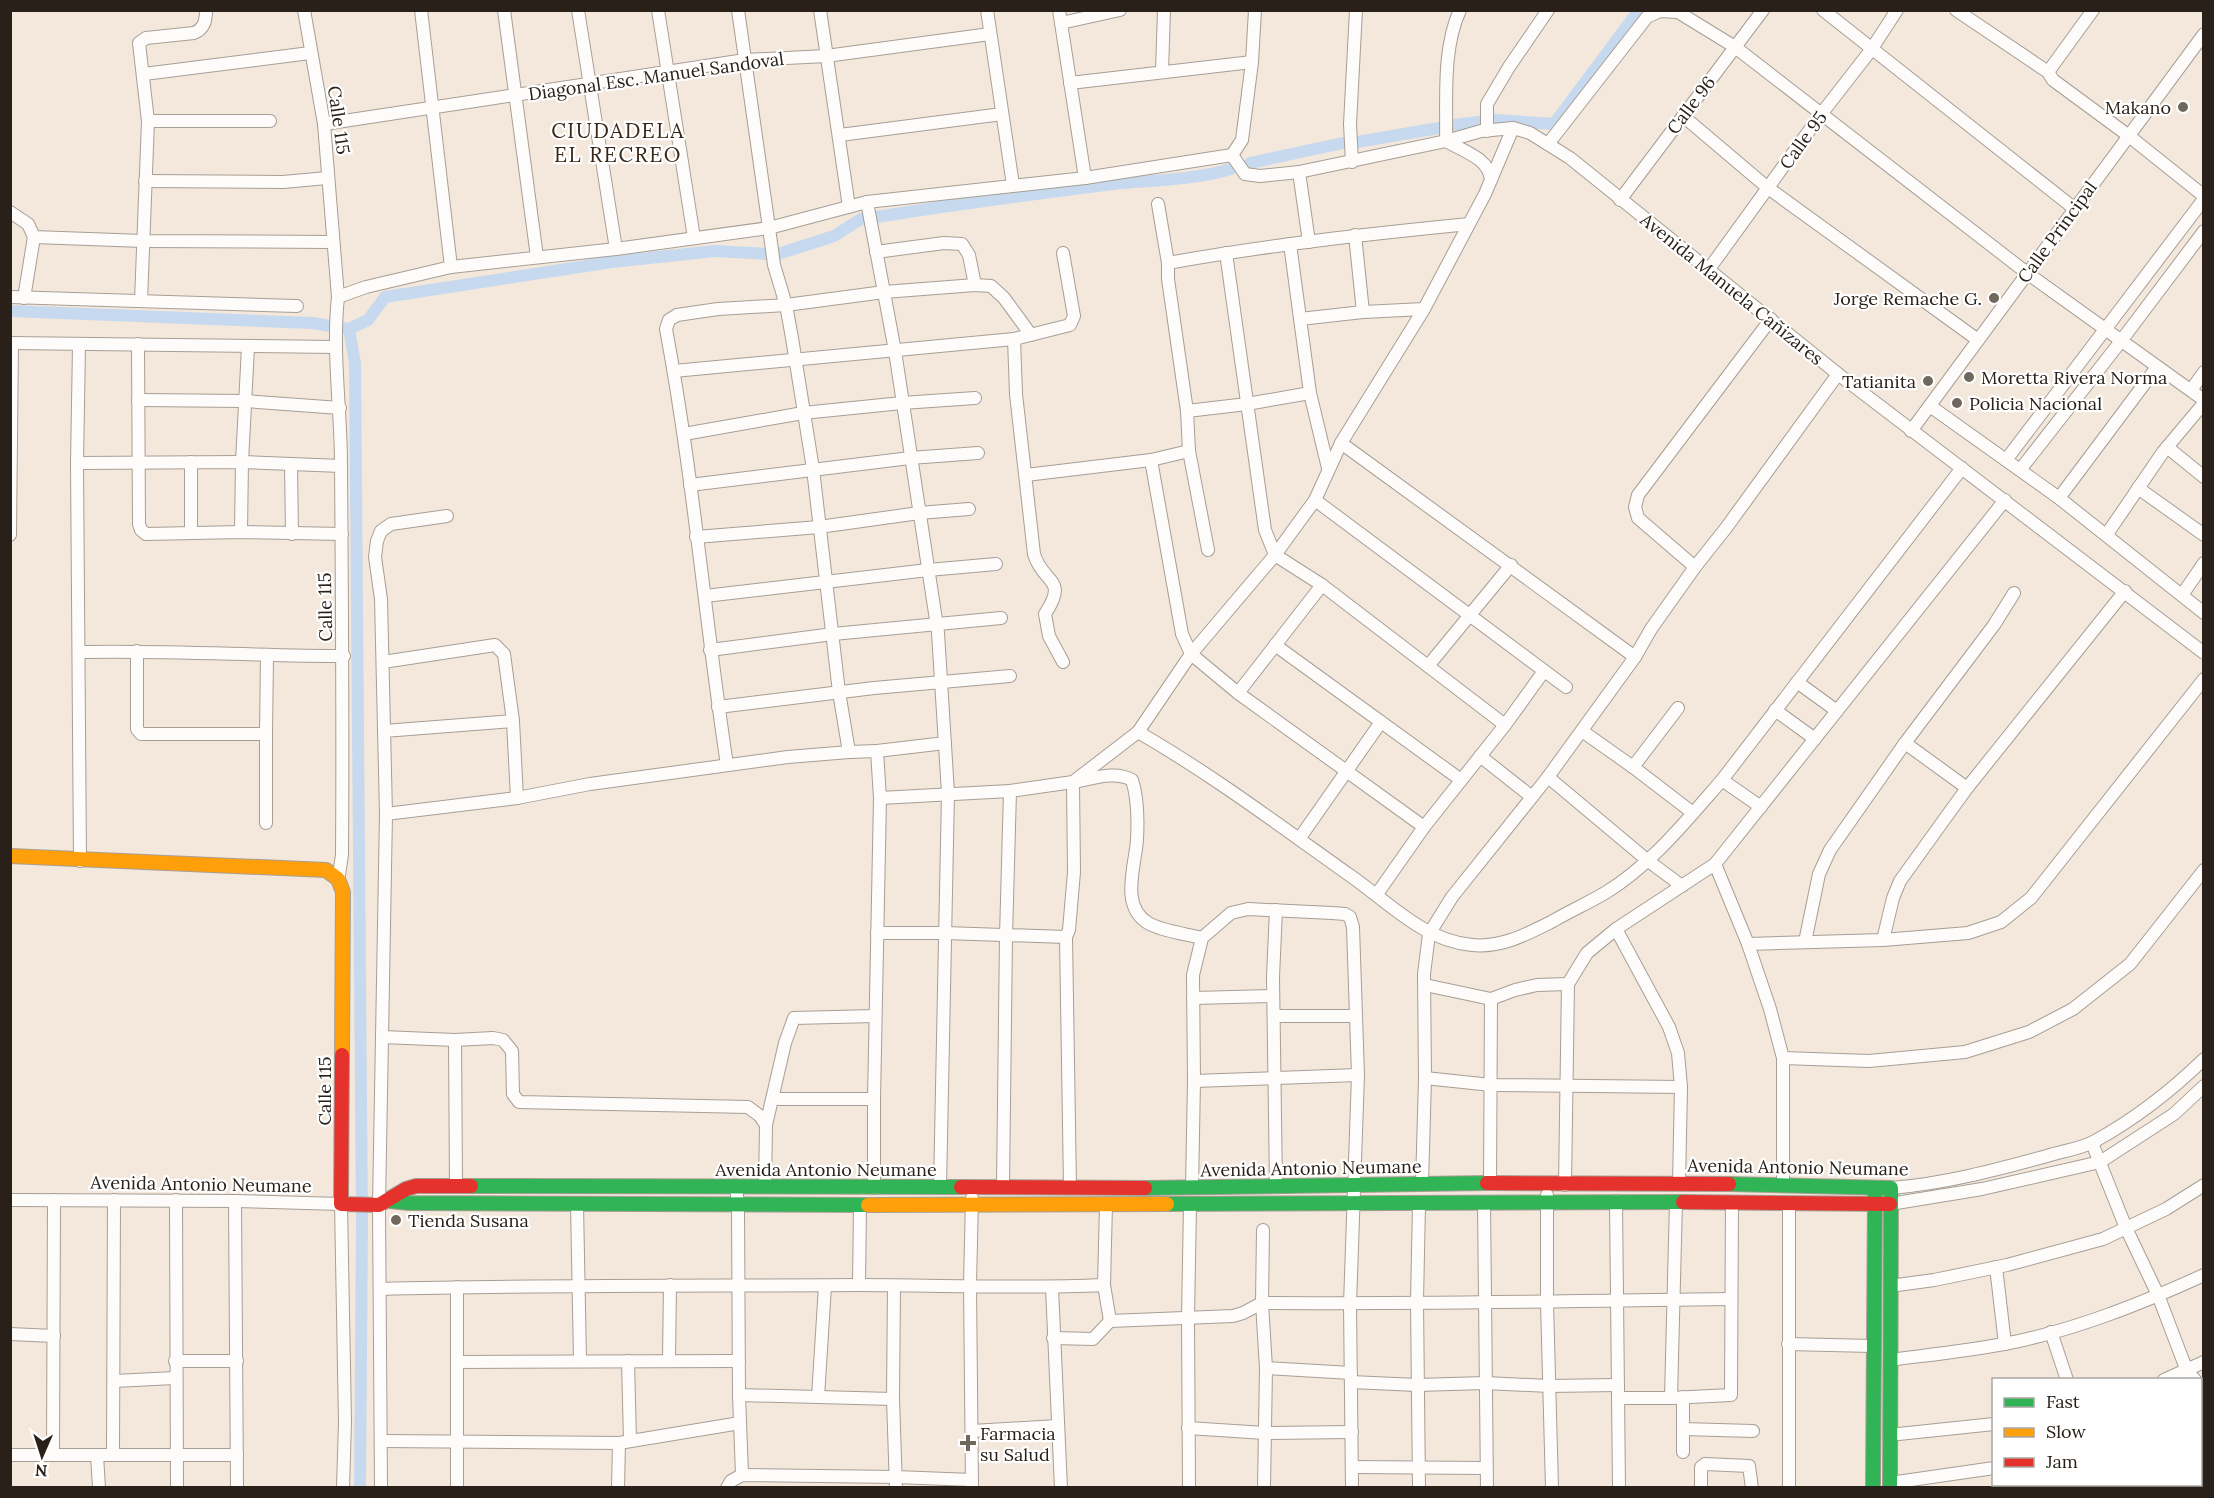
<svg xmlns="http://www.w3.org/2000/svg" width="2214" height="1498" viewBox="0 0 2214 1498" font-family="Lora,serif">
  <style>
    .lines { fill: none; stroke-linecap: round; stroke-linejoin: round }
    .canal { stroke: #c6d9ee; stroke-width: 12 }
    .street-casing { stroke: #a79e95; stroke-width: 14 }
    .fast-casing { stroke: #a79e95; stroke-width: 16 }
    .slow-casing { stroke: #a79e95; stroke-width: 16 }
    .jam-casing { stroke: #a79e95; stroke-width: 16 }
    .street { stroke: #fdfcfa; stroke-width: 12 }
    .fast { stroke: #30b455; stroke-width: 14 }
    .slow { stroke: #ff9f0a; stroke-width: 14 }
    .jam { stroke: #e5322d; stroke-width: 14 }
    .poi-dot { fill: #70675d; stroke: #fff; stroke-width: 2 }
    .labels { text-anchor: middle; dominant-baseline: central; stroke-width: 4.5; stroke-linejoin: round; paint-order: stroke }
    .street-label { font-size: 18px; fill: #292119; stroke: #fff }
    .poi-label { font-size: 18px; fill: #292119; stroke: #fff; text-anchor: start }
    .quarter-label { font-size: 21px; letter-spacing: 1.5px; fill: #392717; stroke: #fff }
  </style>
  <rect width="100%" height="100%" fill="#f4e8dc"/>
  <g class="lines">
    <g class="canal">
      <polyline points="1496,120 1554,124 1639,10"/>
      <polyline points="1453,125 1479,122"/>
      <polyline points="1357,142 1439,128"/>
      <polyline points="1250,163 1343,143"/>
      <path d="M877 217C955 204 1034 194 1113 184 1152 180 1194 180 1231 169"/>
      <polyline points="778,254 834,236 861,219 867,218"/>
      <polyline points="10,311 312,323 349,329 355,363 362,1221 360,1488"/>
      <polyline points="349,329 368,320 385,297 612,262 715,251 767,254"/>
    </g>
    <defs>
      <g id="street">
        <path d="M304 10 324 124 338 297C332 353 341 409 341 465 342 595 343 725 342 855L338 881"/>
        <polyline points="421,10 451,267"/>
        <polyline points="504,10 537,257"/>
        <polyline points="578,10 616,249"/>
        <polyline points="658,10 694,238"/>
        <polyline points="820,10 849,207"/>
        <polyline points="987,10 1013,185"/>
        <polyline points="1059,10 1085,178"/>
        <polyline points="1255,10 1252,62 1242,140 1232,155 1085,178 867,202 769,228 774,265 786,305 792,338 813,469 839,692 849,752 877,751 880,798 1010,791 1073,782 1138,732 1191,654 1275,555 1315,500 1341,443 1424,309 1485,194 1513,128"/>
        <path d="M1460 10C1442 49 1447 100 1446 141 1463 151 1489 158 1491 180"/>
        <polyline points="1823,10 2075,209"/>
        <polyline points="1956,10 2048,72 2053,80 2129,136 2204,196"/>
        <polyline points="1061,23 1120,10"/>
        <polyline points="1162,72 1164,10"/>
        <polyline points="2048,72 2093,10"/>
        <polyline points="144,74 310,53"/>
        <polyline points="1070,83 1252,62"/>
        <polyline points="1683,116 1768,188 1978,340"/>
        <polyline points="148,121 270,121"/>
        <polyline points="324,124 745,60 826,56 990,34"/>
        <polyline points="1487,131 1487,104 1509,67 1548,10"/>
        <polyline points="840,135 1002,114"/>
        <polyline points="1548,144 1647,17 1660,11 1678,12 1735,47 2027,273 2204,400"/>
        <polyline points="1232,155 1245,174 1260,176 1299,172 1446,141 1481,131 1513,128 1530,133 1570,158 1838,374 2204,653"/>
        <polyline points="1352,162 1350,124 1356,10"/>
        <polyline points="1299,172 1309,242"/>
        <polyline points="145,181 283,182 327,178"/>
        <polyline points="1620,200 1763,10"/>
        <polyline points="867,202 895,351 938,633 948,793 940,1187"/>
        <polyline points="1158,204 1168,263"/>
        <polyline points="10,212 28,224 34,237 143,241 332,242"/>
        <polyline points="1290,244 1310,393 1328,468"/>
        <polyline points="876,252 944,243 962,244 969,255 975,285"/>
        <polyline points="1226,253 1265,530 1275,555 1322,585 1505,725"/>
        <polyline points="1709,269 1822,113 1871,50 1897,10"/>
        <polyline points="10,297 297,306"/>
        <polyline points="338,297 366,287 451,267 616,249 769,228 738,10"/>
        <polyline points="24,298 34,237"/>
        <path d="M141 301 148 121 139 43 146 38 194 33C204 29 206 21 206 10"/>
        <polyline points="1363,312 1424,309"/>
        <polyline points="1300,319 1363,312 1355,235"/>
        <path d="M1014 339 1016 394 1034 554C1043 585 1069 577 1045 614L1049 636 1063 662"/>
        <polyline points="10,343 336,347"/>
        <polyline points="138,344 139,524 141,530 146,534 241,532 342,534"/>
        <polyline points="79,345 77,463 80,861"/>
        <polyline points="674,371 1014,339 1070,325 1074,316 1063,253"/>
        <polyline points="2191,390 2204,372"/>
        <polyline points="138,400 245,401 340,408"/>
        <polyline points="1930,406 2059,498 2204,613"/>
        <polyline points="1187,411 1247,404 1310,393"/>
        <polyline points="1911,431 2204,34"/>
        <polyline points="684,434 803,413 902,403 975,398"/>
        <polyline points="1341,443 1635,657"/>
        <polyline points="2167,447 2204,477"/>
        <polyline points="1151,460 1182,634 1191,654 1238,693 1424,827"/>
        <polyline points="2006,460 2204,199"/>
        <polyline points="77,463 242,462 341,466"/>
        <polyline points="291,464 292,534"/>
        <polyline points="2020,470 2121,341 2204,231"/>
        <polyline points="1026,475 1151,460 1189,451"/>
        <polyline points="690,485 910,458 978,453"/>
        <polyline points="2138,488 2204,535"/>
        <polyline points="2059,498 2157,367"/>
        <polyline points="1315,500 1566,687"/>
        <polyline points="241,532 242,462 248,347"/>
        <polyline points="191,533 191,462"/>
        <polyline points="2107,534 2163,452 2204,403"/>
        <polyline points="10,535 12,343"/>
        <polyline points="696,537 819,527 919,513 969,509"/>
        <path d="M1208 550 1189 451 1187 411 1168 279V263C1268 245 1368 234 1469 224"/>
        <polyline points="1695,567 1638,518 1635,507 1638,495 1771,319"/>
        <polyline points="2182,595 2204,563"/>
        <polyline points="705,596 928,570 996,564"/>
        <polyline points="1275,645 1461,780"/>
        <polyline points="710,650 833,634 1001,618"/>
        <polyline points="137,651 137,729 141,734 266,734 267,656"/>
        <path d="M80 652C168 650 256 656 344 656"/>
        <polyline points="383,662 495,645 504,654 513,721 517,798"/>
        <polyline points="1428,666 1511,565"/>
        <polyline points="1797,682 1837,711"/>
        <polyline points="1238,693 1322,585"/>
        <polyline points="718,707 874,688 1010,676"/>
        <polyline points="1775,710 1815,739"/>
        <polyline points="384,731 513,721"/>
        <polyline points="1582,731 1633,767 1678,708"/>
        <path d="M1138 732C1211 774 1279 825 1348 874 1386 900 1423 941 1472 945 1502 948 1527 934 1553 921 1570 911 1588 903 1605 893 1651 865 1687 820 1722 780L1962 468"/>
        <polyline points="1905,743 1967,788"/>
        <polyline points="877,751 945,743"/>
        <polyline points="1480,756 1532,797"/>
        <path d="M727 765C705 620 693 473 666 329L669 320 677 315 718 309 786 305 884 292 975 285 991 286 1004 298 1031 335"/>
        <polyline points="1633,767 1693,813"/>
        <polyline points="1548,777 1647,860 1682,886"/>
        <polyline points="1722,780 1761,807"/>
        <polyline points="386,814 517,798 590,784 788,757 849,752"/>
        <polyline points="266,823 266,734"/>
        <polyline points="1299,839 1381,722"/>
        <polyline points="1715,864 1748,944 1770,1009 1783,1058 1783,1184"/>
        <polyline points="1377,894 1424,827 1505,725 1544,671"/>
        <polyline points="877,933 945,933 1066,937"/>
        <polyline points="1883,940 1893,898 1900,881 1967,788 2125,591"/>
        <polyline points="1805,942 1819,874 1830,850 1905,743 1994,625 2014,593"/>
        <polyline points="1748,944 1883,940 1968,933 2001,922 2031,898 2204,679"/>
        <polyline points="1425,985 1491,999 1515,990 1537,985 1568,984"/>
        <polyline points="1193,998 1273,996"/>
        <polyline points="1274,1016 1356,1016"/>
        <polyline points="382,1037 455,1040 493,1038 503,1040 512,1051 513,1094 519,1102 748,1107 760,1116 766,1125 765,1187"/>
        <polyline points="455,1040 456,1186"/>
        <polyline points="1783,1058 1869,1061 1965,1052 2029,1032 2073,1009 2130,964 2204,870"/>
        <polyline points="1425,1078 1491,1085 1681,1087"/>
        <polyline points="1194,1081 1358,1075"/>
        <polyline points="773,1099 874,1099"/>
        <polyline points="766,1125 785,1043 794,1018 875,1016"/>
        <polyline points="2092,1143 2126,1228 2158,1295 2187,1371 2195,1380"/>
        <polyline points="1490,1183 1491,999"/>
        <polyline points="1679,1184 1681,1087 1678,1053 1669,1027 1616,929 1715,864 2005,500"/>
        <polyline points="1276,1185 1273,977 1276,910"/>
        <polyline points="1422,1185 1425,1078 1424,974 1429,934 1452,897 1548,777 1635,657 1651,629 1695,567 1726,528 1838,374"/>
        <polyline points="1565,1185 1568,984 1587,953 1616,929"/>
        <polyline points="736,1186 738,1206 739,1395 742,1475"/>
        <polyline points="1003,1186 1006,936 1010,791"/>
        <path d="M1070 1187 1066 937 1069 930 1074 872 1073 782C1092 779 1115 770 1132 780 1138 798 1138 821 1137 840 1135 867 1120 906 1148 923 1161 931 1187 934 1202 938"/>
        <polyline points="874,1188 874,1099 880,798"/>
        <polyline points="1192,1188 1194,1081 1193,975 1202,938 1231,913 1248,909 1332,913 1345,914 1350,917 1353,927 1358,1075 1350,1304 1352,1488"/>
        <path d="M1891 1188C1943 1184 1996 1170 2047 1156 2062 1151 2081 1149 2095 1141 2135 1119 2171 1091 2204 1059"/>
        <polyline points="1547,1195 1547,1302 1552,1488"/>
        <polyline points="972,1198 970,1285 972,1488"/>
        <polyline points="10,1200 235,1201 341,1204 345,1422 343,1488"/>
        <polyline points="176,1200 177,1488"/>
        <polyline points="235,1201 237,1488"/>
        <polyline points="1616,1201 1619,1488"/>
        <polyline points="1789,1202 1789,1488"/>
        <polyline points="1484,1203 1487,1488"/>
        <polyline points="577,1204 580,1360"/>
        <polyline points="1106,1204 1104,1285 1110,1321"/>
        <polyline points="1890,1204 1982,1189 2100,1162 2174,1114 2204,1086"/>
        <polyline points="1263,1230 1262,1303 1266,1368 1264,1488"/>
        <polyline points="1996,1267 2005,1344"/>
        <polyline points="859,1285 860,1206"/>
        <polyline points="894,1286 893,1399 896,1488"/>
        <polyline points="1890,1286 1934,1280 2007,1265 2103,1239 2166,1209 2204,1185"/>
        <polyline points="1052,1288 1061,1488"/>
        <path d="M380 1289C540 1285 699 1286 858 1285 940 1285 1023 1289 1104 1285"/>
        <polyline points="2051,1332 2067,1380"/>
        <polyline points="10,1334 54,1336"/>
        <path d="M1053 1338 1093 1339 1110 1321 1233 1316 1243 1313 1262 1303C1419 1304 1575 1301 1731 1299"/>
        <polyline points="1788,1344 1872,1346"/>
        <polyline points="669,1359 670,1285"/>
        <path d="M1890 1360C1928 1355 1966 1351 2004 1344 2073 1331 2140 1304 2204 1275"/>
        <polyline points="175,1361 237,1361"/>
        <polyline points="628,1361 630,1441"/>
        <polyline points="457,1362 739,1361"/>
        <polyline points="1266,1368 1351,1373"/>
        <polyline points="2164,1380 2204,1362"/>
        <polyline points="114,1381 175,1378"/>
        <polyline points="1351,1382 1417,1385 1485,1383 1549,1386 1618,1385"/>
        <polyline points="739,1395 893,1399"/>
        <polyline points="818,1397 825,1286"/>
        <polyline points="1683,1397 1683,1452"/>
        <polyline points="1618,1398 1671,1398 1731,1395 1732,1202"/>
        <polyline points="1671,1398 1676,1201"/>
        <polyline points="2200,1403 2204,1402"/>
        <polyline points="1188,1428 1265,1433 1352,1432"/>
        <polyline points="1683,1429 1753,1431"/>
        <polyline points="972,1431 1057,1426"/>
        <polyline points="1889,1435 1994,1424"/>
        <polyline points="381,1441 619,1443 740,1423"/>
        <polyline points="53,1453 54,1200"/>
        <polyline points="10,1455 237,1455"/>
        <polyline points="97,1455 99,1488"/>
        <polyline points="113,1455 114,1200"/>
        <polyline points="1352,1467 1486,1468"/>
        <polyline points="1890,1483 1994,1468"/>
        <polyline points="2100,1484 2101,1488"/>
        <polyline points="381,1488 379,1205 386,814 381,599 375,557 377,541 381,531 391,524 447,516"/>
        <polyline points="457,1488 457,1287"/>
        <polyline points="618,1488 619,1443"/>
        <polyline points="727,1488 731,1481 742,1475 896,1477 972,1480"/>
        <polyline points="1189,1488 1188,1318 1190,1204"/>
        <polyline points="1419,1488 1417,1301 1419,1204"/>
        <polyline points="1701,1488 1701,1467 1705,1464 1749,1466 1752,1488"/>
      </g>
      <g id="fast">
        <polyline points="1729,1184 1891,1188 1890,1488"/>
        <polyline points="471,1186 961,1187"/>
        <polyline points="1145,1188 1487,1183"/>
        <polyline points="390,1201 409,1203 868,1205"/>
        <polyline points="1167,1204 1683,1202"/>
        <polyline points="1873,1488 1875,1192"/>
      </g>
      <g id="slow">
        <polyline points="10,856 326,870 338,879 343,892 342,1055"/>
        <polyline points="868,1205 1167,1204"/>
      </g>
      <g id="jam">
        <polyline points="342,1055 341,1204 379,1205 406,1189 416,1186 471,1186"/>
        <polyline points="1487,1183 1729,1184"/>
        <polyline points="961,1187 1145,1188"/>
        <polyline points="1683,1202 1890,1204"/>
      </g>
    </defs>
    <use href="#street" class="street-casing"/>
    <use href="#fast" class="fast-casing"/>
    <use href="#slow" class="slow-casing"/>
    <use href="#jam" class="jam-casing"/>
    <use href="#street" class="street"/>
    <use href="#fast" class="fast"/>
    <use href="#slow" class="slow"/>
    <use href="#jam" class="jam"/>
  </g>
  <g class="poi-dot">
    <circle cx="2183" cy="107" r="6"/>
    <circle cx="1994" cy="298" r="6"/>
    <circle cx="1969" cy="377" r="6"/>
    <circle cx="1928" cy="381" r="6"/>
    <circle cx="1957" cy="403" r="6"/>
    <circle cx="396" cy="1220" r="6"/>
    <path d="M965 1434h6v6h6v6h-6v6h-6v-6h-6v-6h6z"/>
  </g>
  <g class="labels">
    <g class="street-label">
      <text transform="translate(656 76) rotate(-8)">Diagonal Esc. Manuel Sandoval</text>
      <text transform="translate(1691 105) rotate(-53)">Calle 96</text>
      <text transform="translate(339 120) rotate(82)">Calle 115</text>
      <text transform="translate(1803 140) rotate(-54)">Calle 95</text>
      <text transform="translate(2057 232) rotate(-54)">Calle Principal</text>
      <text transform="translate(1732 289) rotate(39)">Avenida Manuela Cañizares</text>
      <text transform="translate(325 607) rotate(-91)">Calle 115</text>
      <text transform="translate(324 1091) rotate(-90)">Calle 115</text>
      <text transform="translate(1798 1167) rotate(1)">Avenida Antonio Neumane</text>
      <text transform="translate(1311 1168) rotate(-1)">Avenida Antonio Neumane</text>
      <text x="826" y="1169">Avenida Antonio Neumane</text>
      <text transform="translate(201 1184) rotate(1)">Avenida Antonio Neumane</text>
    </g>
    <g class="poi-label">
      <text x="2171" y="107" text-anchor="end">Makano</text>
      <text x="1982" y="298" text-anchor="end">Jorge Remache G.</text>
      <text x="1981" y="377">Moretta Rivera Norma</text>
      <text x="1916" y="381" text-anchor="end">Tatianita</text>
      <text x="1969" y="403">Policia Nacional</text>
      <text x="408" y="1220">Tienda Susana</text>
      <text x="980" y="1433">Farmacia<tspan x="980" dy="21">su Salud</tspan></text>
    </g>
    <g class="quarter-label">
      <text x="618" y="130">CIUDADELA<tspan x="618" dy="24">EL RECREO</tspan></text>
    </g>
  </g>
  <rect width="2214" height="1498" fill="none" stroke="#292119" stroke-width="24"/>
  <rect x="1992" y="1378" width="210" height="108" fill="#ffffff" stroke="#a9a6a3" stroke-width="1.5"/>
  <rect x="2004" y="1398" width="30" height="9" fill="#30b455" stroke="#a9a6a3" stroke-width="1.5"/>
  <text x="2046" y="1408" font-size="18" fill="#292119">Fast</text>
  <rect x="2004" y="1428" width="30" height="9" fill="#ff9f0a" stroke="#a9a6a3" stroke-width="1.5"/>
  <text x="2046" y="1438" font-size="18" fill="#292119">Slow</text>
  <rect x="2004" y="1458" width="30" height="9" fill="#e5322d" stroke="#a9a6a3" stroke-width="1.5"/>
  <text x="2046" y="1468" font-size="18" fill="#292119">Jam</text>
  <g transform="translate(42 1456) rotate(183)" stroke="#ffffff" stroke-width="4.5" paint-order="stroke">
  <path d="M0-4.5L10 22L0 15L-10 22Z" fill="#292119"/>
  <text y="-9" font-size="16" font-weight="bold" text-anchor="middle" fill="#292119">N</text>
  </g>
</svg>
